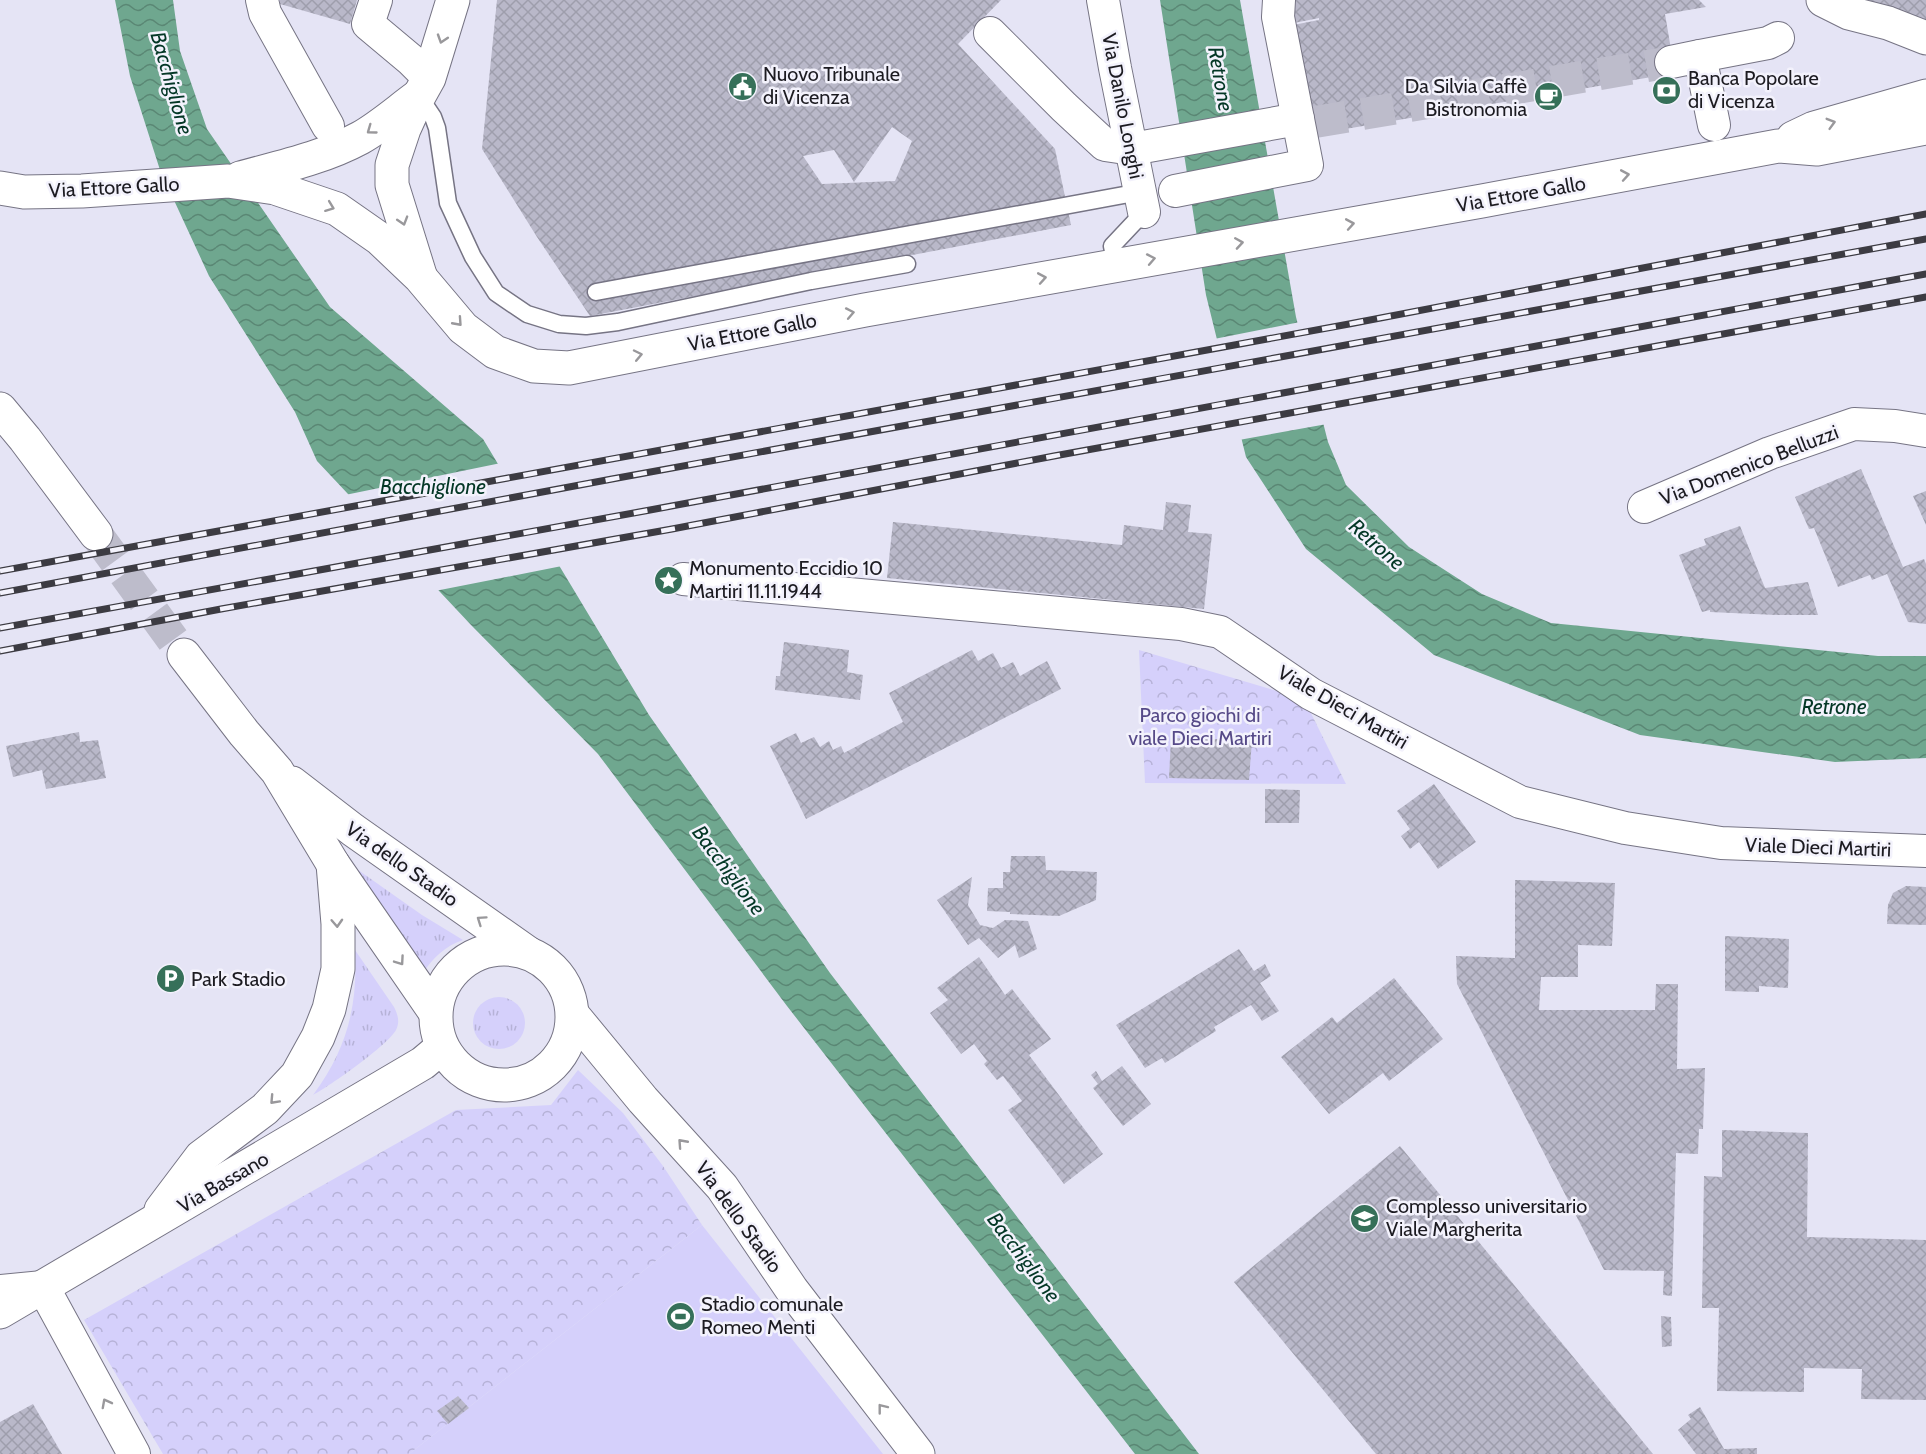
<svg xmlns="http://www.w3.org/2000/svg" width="1926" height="1454" viewBox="0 0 1926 1454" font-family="Cabin,sans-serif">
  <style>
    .grass { fill: url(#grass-tufts) }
    .park { fill: url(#park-crowns) }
    .garden { fill: #d5d0fb }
    .water { fill: url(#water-waves) }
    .pier { fill: #e5e4f5 }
    .building { fill: url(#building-cross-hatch); fill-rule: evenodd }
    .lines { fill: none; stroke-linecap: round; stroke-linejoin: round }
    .street-tunnel { stroke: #bdbccb; stroke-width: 32; stroke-dasharray: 32 16; stroke-linecap: butt }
    .primary-tunnel { stroke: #bdbccb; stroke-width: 33; stroke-dasharray: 33 16; stroke-linecap: butt }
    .lane-casing { stroke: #767484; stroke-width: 19 }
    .street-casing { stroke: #767484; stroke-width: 34 }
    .secondary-casing { stroke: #767484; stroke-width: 35 }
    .primary-casing { stroke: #767484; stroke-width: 35 }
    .lane { stroke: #fff; stroke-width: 16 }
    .street { stroke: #fff; stroke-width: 32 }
    .secondary { stroke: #fff; stroke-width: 33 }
    .primary { stroke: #fff; stroke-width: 33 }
    .rail-casing { stroke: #3c3b42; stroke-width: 7 }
    .rail { stroke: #f3f2fc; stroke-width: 4.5; stroke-dasharray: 14; stroke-linecap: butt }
    .oneway { stroke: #99989b }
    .labels { text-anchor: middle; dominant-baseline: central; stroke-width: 5; stroke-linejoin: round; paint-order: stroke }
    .poi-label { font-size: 20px; fill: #1c1b21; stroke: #f3f2fc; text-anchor: start }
    .street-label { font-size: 20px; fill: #1c1b21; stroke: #f3f2fc }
    .park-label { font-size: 20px; fill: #564a88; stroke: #f3f2fc }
    .water-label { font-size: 21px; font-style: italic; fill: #043726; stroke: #f3f2fc }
  </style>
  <defs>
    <pattern id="grass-tufts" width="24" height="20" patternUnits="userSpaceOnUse" patternTransform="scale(1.5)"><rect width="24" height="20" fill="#d5d0fb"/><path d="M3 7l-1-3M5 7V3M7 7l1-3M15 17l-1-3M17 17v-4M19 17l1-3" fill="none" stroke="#b6b2d7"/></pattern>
    <pattern id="park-crowns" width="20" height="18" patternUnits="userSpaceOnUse" patternTransform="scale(1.5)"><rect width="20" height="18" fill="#d5d0fb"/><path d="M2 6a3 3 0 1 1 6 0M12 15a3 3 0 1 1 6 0" fill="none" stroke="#b6b2d7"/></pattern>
    <pattern id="water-waves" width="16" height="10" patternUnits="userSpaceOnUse" patternTransform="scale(1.5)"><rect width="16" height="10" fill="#6fa78f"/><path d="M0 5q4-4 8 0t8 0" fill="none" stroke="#5a8774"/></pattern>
    <pattern id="building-cross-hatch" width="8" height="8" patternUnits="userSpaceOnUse" patternTransform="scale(1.5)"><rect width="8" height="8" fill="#b9b8c9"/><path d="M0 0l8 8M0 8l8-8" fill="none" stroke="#9e9eac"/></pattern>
  </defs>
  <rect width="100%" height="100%" fill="#e5e4f5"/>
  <g class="grass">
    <path d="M344 860 422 915 463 940C445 946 433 958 422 974Z"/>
    <path d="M355 950 394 1007C398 1015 400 1022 396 1030 388 1045 330 1086 313 1095 347 1049 358 1006 355 950Z"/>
    <circle cx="499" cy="1023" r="26"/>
  </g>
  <g class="park">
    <polygon points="1139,650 1304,699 1346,784 1145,783"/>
    <polygon points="578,1070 623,1113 663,1166 702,1225 409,1454 163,1454 84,1320 456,1110 551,1105"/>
  </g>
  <polygon class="garden" points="702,1225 883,1454 409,1454"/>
  <g class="water">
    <polygon points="115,0 173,0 180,51 207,129 330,307 483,439 649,715 830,973 1199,1454 1135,1454 787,1006 598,754 472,626 317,461 295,412 209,276 160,170 130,76"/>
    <polygon points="1160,0 1240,0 1296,317 1328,442 1346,485 1409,547 1482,594 1551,623 1878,656 1926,656 1926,758 1835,762 1640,735 1434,655 1306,549 1246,457 1206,295"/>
  </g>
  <g class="pier">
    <polygon points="1300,322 1327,424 1239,440 1214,339"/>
    <polygon points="501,463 562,566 435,591 345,495"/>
  </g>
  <g class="building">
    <polygon points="280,0 357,0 350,24 280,4"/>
    <path d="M497 0H1001L958 44 1055 149 1071 225 590 316 537 237 482 149ZM892 127 912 141 895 181 822 184 803 156 834 150 854 182Z"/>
    <polygon points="1290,0 1699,0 1706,7 1665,14 1675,73 1316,134 1310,98 1306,99 1293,25 1319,20 1319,18 1294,23"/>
    <polygon points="1868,0 1926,0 1926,24 1873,4"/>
    <polygon points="1861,469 1903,567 1924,559 1926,564 1926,624 1908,622 1887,574 1872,580 1870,575 1838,587 1814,528 1809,529 1795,497"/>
    <polygon points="1926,491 1926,525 1913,496"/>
    <polygon points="1166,502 1191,505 1188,532 1212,534 1204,609 887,578 893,522 1122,545 1124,525 1163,530"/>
    <polygon points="1740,526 1765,588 1808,582 1818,615 1776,615 1710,612 1710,610 1702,612 1679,555 1706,545 1704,539"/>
    <polygon points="784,642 849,650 847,672 863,675 860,700 775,690 776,676 780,676"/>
    <polygon points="972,650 978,661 993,653 1001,668 1013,662 1020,676 1047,661 1061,689 806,819 770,746 796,733 801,743 814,737 820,747 829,741 833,750 841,746 844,753 903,722 889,693"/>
    <polygon points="79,732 80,742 98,740 106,778 46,789 42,770 13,777 6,746"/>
    <polygon points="1171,738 1252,740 1249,780 1169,778"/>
    <polygon points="1434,784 1476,842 1438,869 1419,842 1410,849 1401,836 1410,829 1397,811"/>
    <polygon points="1265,789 1300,790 1299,823 1265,823"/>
    <polygon points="1011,856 1045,856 1046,870 1097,872 1096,900 1059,916 1010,914 1010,912 987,911 988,888 1003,888 1003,872 1010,872"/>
    <polygon points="972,877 968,905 980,925 993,928 1005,920 1028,921 1037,949 1019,958 1015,945 998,958 979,938 968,945 937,900"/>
    <polygon points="1515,880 1615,883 1612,946 1578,945 1578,977 1541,977 1539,1010 1655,1010 1656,984 1678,984 1677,1069 1705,1068 1703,1129 1699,1129 1698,1154 1676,1153 1672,1296 1663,1295 1664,1271 1604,1270 1457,984 1456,956 1515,958"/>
    <polygon points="1906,886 1926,887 1926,925 1887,924 1888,905 1893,893"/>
    <polygon points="1725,936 1789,939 1788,988 1759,986 1759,992 1725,991"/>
    <polygon points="1239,949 1254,971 1265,964 1271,976 1260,983 1279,1011 1262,1021 1251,1005 1214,1027 1216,1031 1165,1063 1162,1058 1145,1068 1116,1025"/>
    <polygon points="979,957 1005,995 1012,989 1051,1039 1029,1055 1103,1154 1064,1184 1008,1110 1022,1101 1003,1076 997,1080 984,1064 987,1061 974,1044 961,1054 930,1013 948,1000 937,988"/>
    <polygon points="1394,978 1443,1039 1389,1081 1383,1073 1329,1114 1281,1057 1332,1017 1337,1023"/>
    <polygon points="1122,1066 1151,1104 1123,1126 1093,1088 1098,1084 1091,1075 1096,1071 1102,1081"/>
    <polygon points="1722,1130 1808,1133 1807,1237 1926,1240 1926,1400 1861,1399 1862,1369 1804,1368 1804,1392 1717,1391 1719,1308 1702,1308 1704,1176 1722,1177"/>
    <polygon points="1400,1146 1653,1454 1376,1454 1234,1282"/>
    <polygon points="1661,1316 1671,1317 1672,1346 1662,1347"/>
    <polygon points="458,1396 469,1408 448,1424 437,1411"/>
    <polygon points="33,1404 62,1454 0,1454 0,1422"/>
    <polygon points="1700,1407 1724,1449 1757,1448 1757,1454 1696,1454 1678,1430 1691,1419 1688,1415"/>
  </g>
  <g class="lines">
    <polyline class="street-tunnel" points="1315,122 1671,62"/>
    <polyline class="primary-tunnel" points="96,534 184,655"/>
    <defs>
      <g id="lane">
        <polyline points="419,96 433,117 437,128 448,203 473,257 496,293 527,314 559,324 586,326 618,322 811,281 907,264"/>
        <polyline points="1116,265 1112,246 1144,212"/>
        <polyline points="596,292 1140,192"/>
      </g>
      <g id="street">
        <polyline points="262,0 265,13 328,126"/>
        <polyline points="376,0 368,24 411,60 429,78"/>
        <polyline points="1103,0 1115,68 1144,212"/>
        <polyline points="990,33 1064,107 1105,145 1132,149 1298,119"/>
        <polyline points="1700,56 1768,43 1778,38"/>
        <polyline points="1671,62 1700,56 1714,125"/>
        <polyline points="1175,191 1307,165 1278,17 1279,0"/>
        <polyline points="1644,507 1770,453 1854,424 1895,426 1926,431"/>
        <polyline points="683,579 1181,624 1220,632 1311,694 1520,802 1625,828 1721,843 1926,851"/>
        <polyline points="0,1291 43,1287 134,1454"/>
      </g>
      <g id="secondary">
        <polyline points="1823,0 1849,13 1888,23 1926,38"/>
        <polyline points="1793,138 1814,128 1926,96"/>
        <path d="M240 178C280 167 323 158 360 138 380 127 399 110 417 97"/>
        <polyline points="0,188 24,192 82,191 228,181 275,188 337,209 380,239 420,277 463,328 495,352 534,366 569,368 865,310 1482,201 1778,146 1817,149 1926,128"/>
        <polyline points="420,275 392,185 392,165 404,129 419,96 429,78 453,0"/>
        <polyline points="573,1015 643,1100 722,1187 792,1290 918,1454"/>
      </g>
      <g id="primary">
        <polyline points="0,409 25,439 96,534"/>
        <polyline points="184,655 244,733 277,771 333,864 435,1012"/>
        <polyline points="292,783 353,830 528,953"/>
        <circle cx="504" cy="1017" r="68"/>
        <polyline points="161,1210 201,1157 265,1109 297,1075 318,1037 329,1009 338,969 338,924 333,864"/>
        <polyline points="0,1312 423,1063 442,1047"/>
      </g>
    </defs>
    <use href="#lane" class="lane-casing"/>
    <use href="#street" class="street-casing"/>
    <use href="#secondary" class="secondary-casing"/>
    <use href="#primary" class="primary-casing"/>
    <use href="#lane" class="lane"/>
    <use href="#street" class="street"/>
    <use href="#secondary" class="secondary"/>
    <use href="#primary" class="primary"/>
    <defs>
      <g id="rail">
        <polyline points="0,571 1349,324 1926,214"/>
        <polyline points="0,593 612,479 1926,239"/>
        <polyline points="0,628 650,510 1926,274"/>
        <polyline points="0,651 221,609 672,529 1054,456 1926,297"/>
      </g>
    </defs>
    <use href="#rail" class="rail-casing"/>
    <use href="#rail" class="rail"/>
  </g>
  <defs><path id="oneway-chevron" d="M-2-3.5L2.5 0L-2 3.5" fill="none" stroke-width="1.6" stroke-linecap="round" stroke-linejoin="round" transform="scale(1.5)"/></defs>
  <g class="oneway">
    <use href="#oneway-chevron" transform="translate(442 39) rotate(108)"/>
    <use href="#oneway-chevron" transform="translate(1831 123) rotate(-16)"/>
    <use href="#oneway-chevron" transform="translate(371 130) rotate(144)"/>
    <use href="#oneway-chevron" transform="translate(1625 175) rotate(-10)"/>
    <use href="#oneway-chevron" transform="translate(330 207) rotate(21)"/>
    <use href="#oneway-chevron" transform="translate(403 221) rotate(73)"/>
    <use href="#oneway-chevron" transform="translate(1350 224) rotate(-10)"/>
    <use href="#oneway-chevron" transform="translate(1239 243) rotate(-9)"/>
    <use href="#oneway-chevron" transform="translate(1151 259) rotate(-11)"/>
    <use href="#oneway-chevron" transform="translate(1042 278) rotate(-10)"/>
    <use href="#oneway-chevron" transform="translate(850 313) rotate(-11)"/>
    <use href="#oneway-chevron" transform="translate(458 322) rotate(48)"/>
    <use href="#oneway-chevron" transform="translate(638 355) rotate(-12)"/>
    <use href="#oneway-chevron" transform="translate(481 920) rotate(-145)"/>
    <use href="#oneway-chevron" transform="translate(337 923) rotate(87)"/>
    <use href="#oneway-chevron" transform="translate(400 961) rotate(55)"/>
    <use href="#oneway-chevron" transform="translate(274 1100) rotate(133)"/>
    <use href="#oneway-chevron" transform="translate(682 1143) rotate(-132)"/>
    <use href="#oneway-chevron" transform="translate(106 1403) rotate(-118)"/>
    <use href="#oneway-chevron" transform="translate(882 1408) rotate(-128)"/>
  </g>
  <defs>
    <symbol id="civic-disc" viewBox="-11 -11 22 22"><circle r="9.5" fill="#367059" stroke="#f3f2fc"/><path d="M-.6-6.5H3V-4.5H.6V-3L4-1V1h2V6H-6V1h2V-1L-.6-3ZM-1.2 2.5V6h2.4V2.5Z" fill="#fff"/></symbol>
    <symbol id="bank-disc" viewBox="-11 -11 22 22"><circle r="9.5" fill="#367059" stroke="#f3f2fc"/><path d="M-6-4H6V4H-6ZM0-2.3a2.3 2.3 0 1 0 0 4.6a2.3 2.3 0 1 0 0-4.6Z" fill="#fff"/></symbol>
    <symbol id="cafe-disc" viewBox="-11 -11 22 22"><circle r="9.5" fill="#367059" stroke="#f3f2fc"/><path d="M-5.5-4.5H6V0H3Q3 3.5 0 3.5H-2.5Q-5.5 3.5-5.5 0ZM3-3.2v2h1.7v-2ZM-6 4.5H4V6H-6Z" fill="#fff"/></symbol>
    <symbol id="sight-disc" viewBox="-11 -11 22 22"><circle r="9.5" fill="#367059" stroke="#f3f2fc"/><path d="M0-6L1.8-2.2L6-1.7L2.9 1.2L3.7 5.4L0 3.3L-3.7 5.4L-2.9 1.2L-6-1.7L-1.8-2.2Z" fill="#fff"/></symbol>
    <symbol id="parking-disc" viewBox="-11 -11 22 22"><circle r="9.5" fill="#367059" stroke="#f3f2fc"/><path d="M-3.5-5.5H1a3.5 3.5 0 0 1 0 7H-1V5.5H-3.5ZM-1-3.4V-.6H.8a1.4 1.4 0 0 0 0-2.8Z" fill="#fff"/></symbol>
    <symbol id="university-disc" viewBox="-11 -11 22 22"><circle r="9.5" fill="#367059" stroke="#f3f2fc"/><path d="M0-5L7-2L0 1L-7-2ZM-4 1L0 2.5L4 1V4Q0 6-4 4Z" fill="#fff"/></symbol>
    <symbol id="stadium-disc" viewBox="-11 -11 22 22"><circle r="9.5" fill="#367059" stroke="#f3f2fc"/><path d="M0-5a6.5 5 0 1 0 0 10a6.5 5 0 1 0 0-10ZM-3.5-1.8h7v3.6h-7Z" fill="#fff"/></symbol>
  </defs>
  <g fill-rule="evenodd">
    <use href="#civic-disc" x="726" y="70" width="33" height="33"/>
    <use href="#bank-disc" x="1650" y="74" width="33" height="33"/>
    <use href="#cafe-disc" x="1532" y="80" width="33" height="33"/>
    <use href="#sight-disc" x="652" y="564" width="33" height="33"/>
    <use href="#parking-disc" x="154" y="962" width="33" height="33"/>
    <use href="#university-disc" x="1348" y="1202" width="33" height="33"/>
    <use href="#stadium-disc" x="664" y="1300" width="33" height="33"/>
  </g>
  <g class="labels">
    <g class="poi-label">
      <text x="763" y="74">Nuovo Tribunale<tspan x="763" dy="23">di Vicenza</tspan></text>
      <text x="1688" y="78">Banca Popolare<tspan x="1688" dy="23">di Vicenza</tspan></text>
      <text x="1527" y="86" text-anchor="end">Da Silvia Caffè<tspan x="1527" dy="23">Bistronomia</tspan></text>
      <text x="689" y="568">Monumento Eccidio 10<tspan x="689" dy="23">Martiri 11.11.1944</tspan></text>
      <text x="191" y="979">Park Stadio</text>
      <text x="1386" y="1206">Complesso universitario<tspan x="1386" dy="23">Viale Margherita</tspan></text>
      <text x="701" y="1304">Stadio comunale<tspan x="701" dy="23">Romeo Menti</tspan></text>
    </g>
    <g class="street-label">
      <text transform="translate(1123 106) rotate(79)">Via Danilo Longhi</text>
      <text transform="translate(114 187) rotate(-3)">Via Ettore Gallo</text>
      <text transform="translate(1521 194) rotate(-10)">Via Ettore Gallo</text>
      <text transform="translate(752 332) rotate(-11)">Via Ettore Gallo</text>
      <text transform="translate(1749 465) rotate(-21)">Via Domenico Belluzzi</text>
      <text transform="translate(1343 707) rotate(30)">Viale Dieci Martiri</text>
      <text transform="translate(1818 847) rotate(2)">Viale Dieci Martiri</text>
      <text transform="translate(402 864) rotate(35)">Via dello Stadio</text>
      <text transform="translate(223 1182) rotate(-30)">Via Bassano</text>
      <text transform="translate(739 1217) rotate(54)">Via dello Stadio</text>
    </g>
    <g class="park-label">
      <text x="1200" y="715">Parco giochi di<tspan x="1200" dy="23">viale Dieci Martiri</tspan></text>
    </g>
    <g class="water-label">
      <text transform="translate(1221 79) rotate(80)">Retrone</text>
      <text transform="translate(172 83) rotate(74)">Bacchiglione</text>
      <text x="433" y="486">Bacchiglione</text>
      <text transform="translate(1377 544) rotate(41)">Retrone</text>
      <text x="1834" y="706">Retrone</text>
      <text transform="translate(729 870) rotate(53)">Bacchiglione</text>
      <text transform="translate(1024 1257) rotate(53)">Bacchiglione</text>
    </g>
  </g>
</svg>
